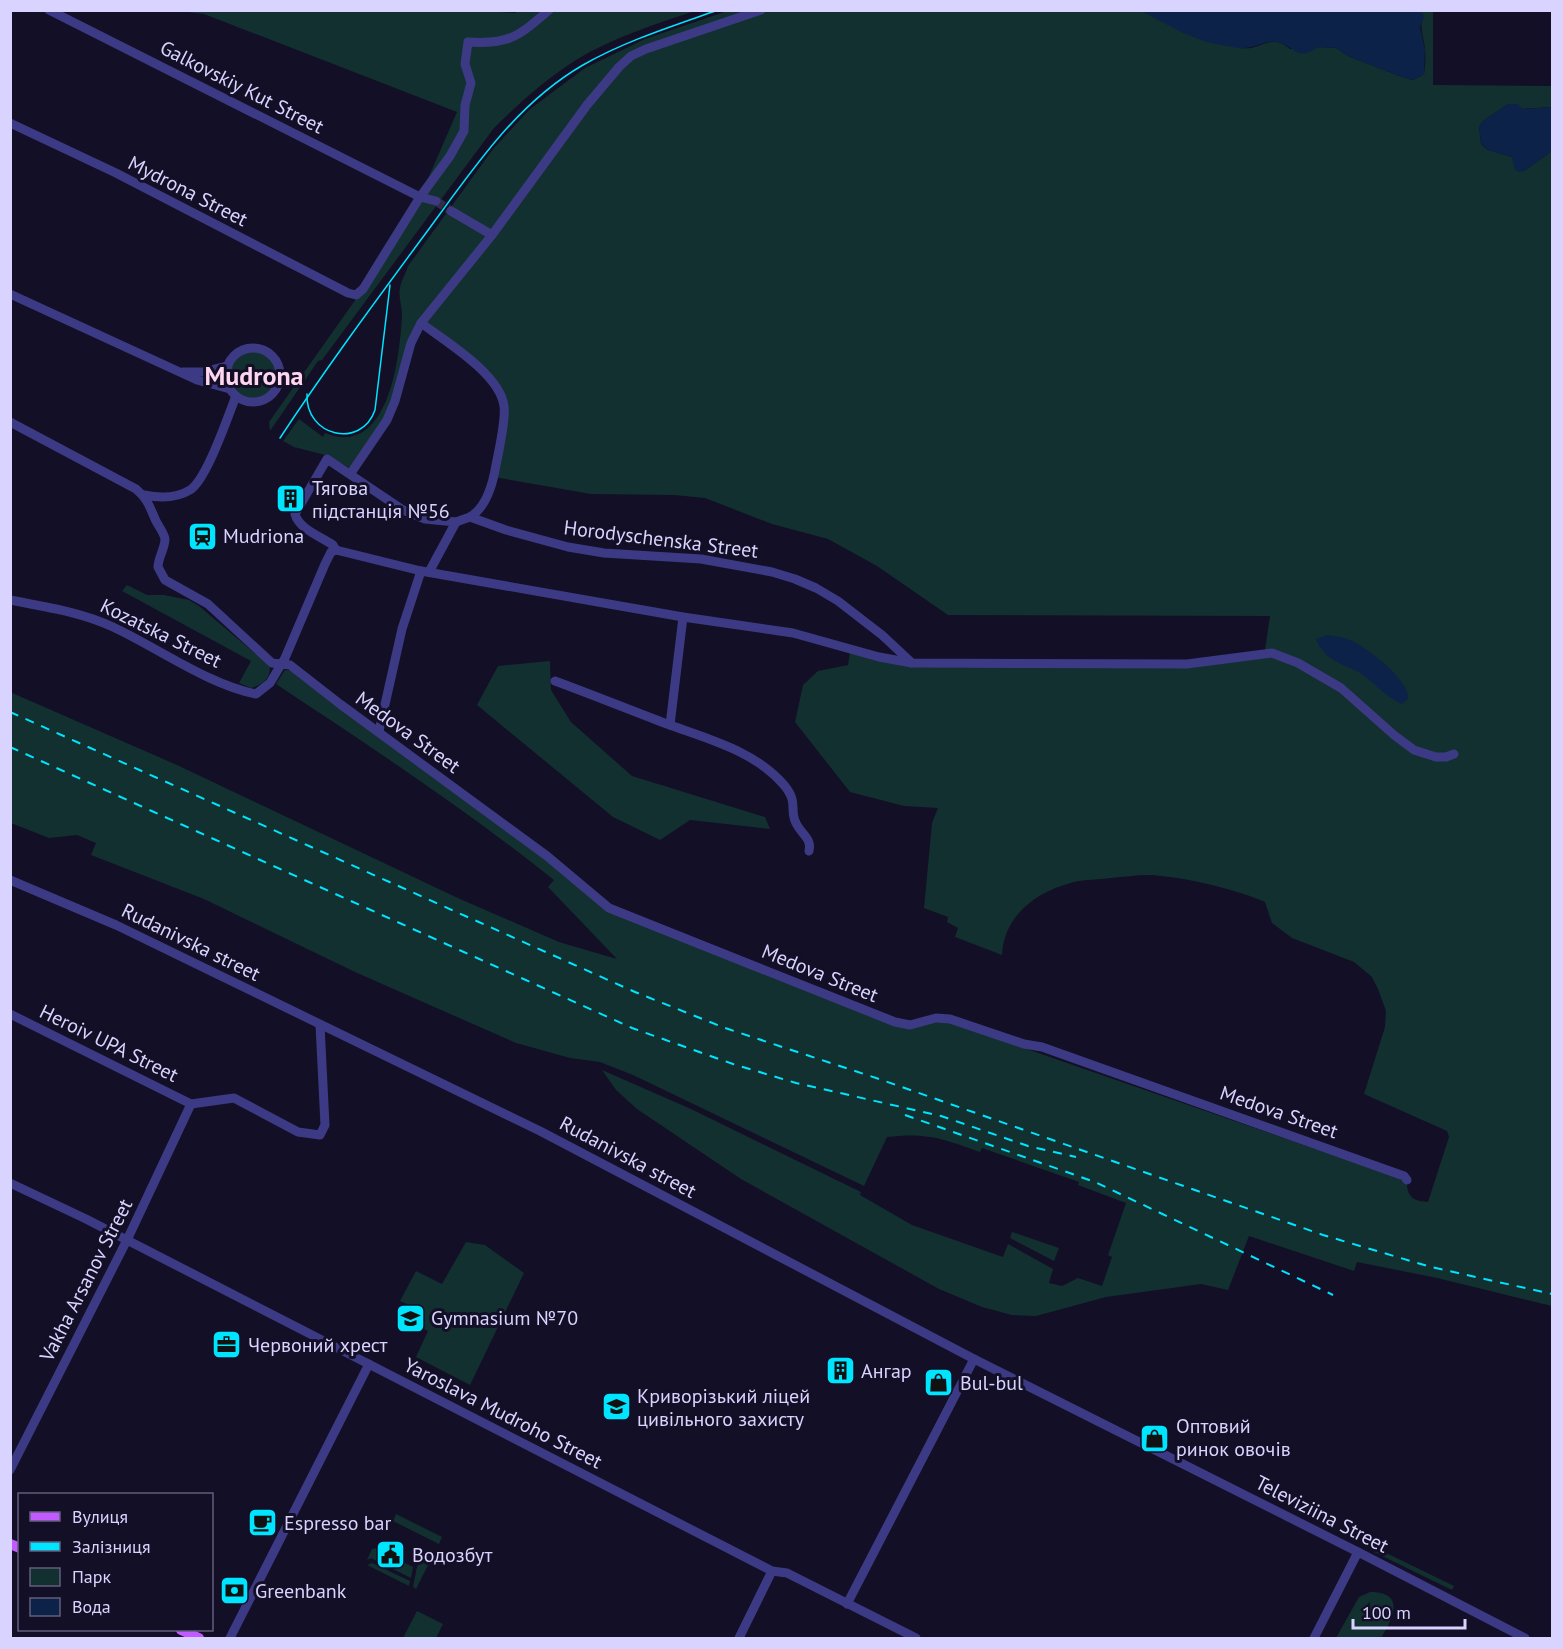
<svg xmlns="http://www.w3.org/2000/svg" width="1563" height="1649" viewBox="0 0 1563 1649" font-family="'PT Sans',sans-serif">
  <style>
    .green { fill: #12302f }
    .water { fill: #0c2248 }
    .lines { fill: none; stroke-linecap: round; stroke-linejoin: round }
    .minor-tunnel { stroke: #312d47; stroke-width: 9; stroke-dasharray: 9 4.5; stroke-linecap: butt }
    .minor { stroke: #3d3a85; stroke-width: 9 }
    .major { stroke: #c25bff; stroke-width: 10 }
    .tram { stroke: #00e5ff; stroke-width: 1.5 }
    .rail { stroke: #00e5ff; stroke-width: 2; stroke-dasharray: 9 8; stroke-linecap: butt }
    .labels { text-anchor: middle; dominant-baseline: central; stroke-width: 6; stroke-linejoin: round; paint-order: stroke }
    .street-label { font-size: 20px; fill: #d9d4ff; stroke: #130f26 }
    .poi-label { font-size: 20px; fill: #d9d4ff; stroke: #130f26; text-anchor: start }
    .district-label { font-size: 26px; font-weight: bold; fill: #ffd6f0; stroke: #130f26 }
  </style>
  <rect width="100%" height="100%" fill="#130f26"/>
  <g class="green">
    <path d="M498 10 500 12 515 13 520 10 695 11C655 24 612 38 576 60 546 79 519 103 494 128L322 360 318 361 270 431 269 422 363 289 420 197 457 112 204 14 179 11Z"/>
    <path d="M727 11H761L684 37 767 11H1142C1172 27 1207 41 1242 48 1260 51 1270 32 1290 49L1318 47 1336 48 1348 56 1402 77 1413 80 1424 74C1425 66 1426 58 1425 49 1424 36 1419 29 1423 16L1421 11H1433V85L1552 86V107L1522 109 1517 104H1508L1483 121 1479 127 1480 135 1481 144 1488 150 1512 157 1524 171 1552 151V1306L1437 1278 1357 1262 1354 1271 1249 1236 1228 1290 1201 1284 1106 1297 1036 1316 1012 1315 982 1307 939 1289 741 1179 637 1109 616 1090 602 1070 691 1109 861 1192 860 1195 912 1225 1003 1257 1008 1244 1053 1269 1049 1283 1062 1286 1078 1278 1102 1286 1112 1257 1108 1255 1126 1203 1078 1185 1079 1182 982 1148 980 1152C944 1139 927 1132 887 1137L864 1186 633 1075 600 1062 570 1058 516 1043 355 972 204 899 91 855 96 843 77 835 49 838 11 823 10 692 177 765 460 899 559 942 617 959 548 887 554 880C465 809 371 747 276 684L285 670 294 671 545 859 608 911 894 1025 949 1022 1399 1178 1407 1185C1408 1199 1416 1201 1428 1202L1449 1137 1447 1131 1364 1094 1385 1027 1386 1011 1378 989 1372 977 1354 962 1292 938 1272 923 1265 902C1236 889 1180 876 1148 875 1136 875 1123 877 1111 878 1099 880 1086 879 1074 882 1038 891 1004 914 1002 955L955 937 958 928 947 922 948 917 924 908 932 823 938 808 904 806 850 792 795 722 803 685 818 671 848 665 850 652 879 659 1189 668 1264 656 1270 616 948 615 877 566 828 539 772 524 705 498 674 495 591 494 494 477 505 407 491 380 421 323 395 401 353 470 329 456 294 447 283 441 299 419 323 437 325 433C389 459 400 356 402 315 402 306 398 296 400 288 401 281 406 273 408 266L493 149 529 110 550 94 585 68 645 39Z"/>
    <circle cx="253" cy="375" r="26"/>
    <path d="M127 585 147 595H164L189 600 199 606 270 666C270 679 264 684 251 688L239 683 251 661 122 591Z"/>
    <polygon points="550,661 551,690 571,722 632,776 765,817 770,829 690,820 660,840 613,817 477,705 498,666"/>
    <polygon points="1012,1232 1059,1248 1054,1261 1010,1238"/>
    <polygon points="466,1242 485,1245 524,1273 470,1385 416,1357 428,1331 400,1316 407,1304 400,1301 416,1271 442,1284"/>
    <polygon points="396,1514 442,1537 439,1544 393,1521"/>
    <polygon points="376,1548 413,1567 411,1578 371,1558 367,1560 372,1549"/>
    <polygon points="1376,1548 1454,1586 1452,1590 1374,1552"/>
    <polygon points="425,1551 433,1555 416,1589 413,1587 417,1567"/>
    <polygon points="372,1563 410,1581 409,1586 367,1565"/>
    <path d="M1370 1592C1407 1592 1392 1620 1381 1638H1336L1359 1597Z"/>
    <polygon points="417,1611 443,1624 436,1638 403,1638"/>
  </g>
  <g class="water">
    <path d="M1142 11H1421L1424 16 1420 27 1425 50 1424 74 1413 80 1402 77 1348 56 1336 48 1318 47C1296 63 1295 45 1277 42 1266 40 1256 47 1245 48 1240 49 1233 47 1227 46 1195 42 1170 26 1142 11Z"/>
    <polygon points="1508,104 1518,104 1523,109 1552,107 1552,151 1524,171 1519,172 1515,170 1512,157 1488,150 1481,143 1479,127 1483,121"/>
    <path d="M1327 635C1334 636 1343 637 1350 640 1367 647 1411 681 1408 699L1402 704C1385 697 1375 683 1360 673 1343 663 1325 662 1316 639Z"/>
  </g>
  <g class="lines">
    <polyline class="minor-tunnel" points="436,201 451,211"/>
    <g class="minor">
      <polyline points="49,10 420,197 436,201"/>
      <path d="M10 123 116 173 348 293 356 295 363 289 420 197 450 156 464 131 465 105 471 83 465 64 468 42C509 45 519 36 549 10"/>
      <polyline points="451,211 492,235"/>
      <polyline points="10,294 197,380 230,389"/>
      <path d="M421 323C445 341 500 374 504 406 506 420 499 450 496 465 493 483 487 507 470 517"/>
      <circle cx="253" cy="375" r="27"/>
      <polyline points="183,372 203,372 228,366"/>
      <path d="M10 422 136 489C148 499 150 508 156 521 159 527 164 533 165 539 165 548 158 558 158 567L165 580 208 604 272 663 290 665 340 704 547 856 609 908 895 1022 910 1025 936 1018 950 1019 1024 1044 1042 1047 1404 1176 1407 1180"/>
      <polyline points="351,473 387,420 395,401 411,343 421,323 492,235 587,105 619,67 631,56 646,49 761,10"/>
      <path d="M144 495C159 498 177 498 190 490 207 479 228 416 236 396"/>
      <path d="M336 550 333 545C320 536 299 529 295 514L327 459 403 510 425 519 456 522 470 517 506 530 568 547 604 553 701 559 772 572 795 579 816 588 838 601 882 635 912 663"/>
      <polyline points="429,572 456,522"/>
      <path d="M10 600C46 607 81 612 113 627 158 648 209 685 256 694L270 683 285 658 325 564 331 552 336 550 421 571 683 617 793 633 879 657 912 663 1187 664 1272 653 1298 663 1341 688 1394 735 1414 750 1436 757H1446L1454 754"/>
      <path d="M555 681C593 695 630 710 667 724 708 739 755 751 784 785 799 803 789 810 796 823 801 834 812 838 809 851"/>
      <polyline points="670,725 683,617"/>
      <polyline points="379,731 402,629 421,571"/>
      <polyline points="10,880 116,925 540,1131 974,1359 847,1604"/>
      <polyline points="10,1014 191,1104"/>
      <polyline points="191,1104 234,1098 298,1132 320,1135 325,1125 320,1025"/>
      <polyline points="10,1183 86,1219 772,1571 787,1573 916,1638"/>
      <polyline points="974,1359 1358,1552 1525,1638"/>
      <polyline points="10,1470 127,1240 191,1104"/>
      <polyline points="230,1638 369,1364"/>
      <polyline points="739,1638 772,1571"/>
      <polyline points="1314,1638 1358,1552"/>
    </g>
    <g class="major">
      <polyline points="10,1544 20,1548"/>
      <polyline points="181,1630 199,1638"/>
    </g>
    <g class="tram">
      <path d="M307 394C305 436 361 450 375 410L390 285"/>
      <path d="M280 438C324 371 372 306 420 241 468 177 512 106 583 65 625 41 673 26 718 10"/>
    </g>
    <g class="rail">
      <polyline points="10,712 635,992 725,1028 879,1079 1323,1235 1431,1267 1552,1294"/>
      <polyline points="10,747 632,1028 733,1064 796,1083 941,1116 1028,1146 1076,1157"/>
      <polyline points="905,1115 1095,1182 1333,1295"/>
    </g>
  </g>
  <defs>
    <symbol id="building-square" viewBox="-11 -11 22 22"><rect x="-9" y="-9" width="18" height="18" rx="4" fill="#00e5ff" stroke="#130f26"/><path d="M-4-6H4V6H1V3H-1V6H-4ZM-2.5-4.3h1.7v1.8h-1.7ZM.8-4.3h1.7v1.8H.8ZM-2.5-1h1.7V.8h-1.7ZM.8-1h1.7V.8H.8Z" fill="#111"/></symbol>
    <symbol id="station-square" viewBox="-11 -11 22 22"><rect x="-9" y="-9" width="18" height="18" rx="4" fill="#00e5ff" stroke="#130f26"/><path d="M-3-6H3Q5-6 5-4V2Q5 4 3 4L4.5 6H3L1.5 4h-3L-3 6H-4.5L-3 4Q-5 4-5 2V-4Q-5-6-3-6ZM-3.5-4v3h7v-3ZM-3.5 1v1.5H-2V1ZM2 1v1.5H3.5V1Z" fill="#111"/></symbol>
    <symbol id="school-square" viewBox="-11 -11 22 22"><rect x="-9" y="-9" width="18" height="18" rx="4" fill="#00e5ff" stroke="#130f26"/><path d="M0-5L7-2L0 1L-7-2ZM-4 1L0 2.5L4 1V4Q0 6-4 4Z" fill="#111"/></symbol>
    <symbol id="office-square" viewBox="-11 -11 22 22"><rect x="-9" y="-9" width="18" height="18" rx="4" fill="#00e5ff" stroke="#130f26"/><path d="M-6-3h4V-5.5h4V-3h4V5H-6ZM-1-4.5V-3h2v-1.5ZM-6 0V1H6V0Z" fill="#111"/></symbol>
    <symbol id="shop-square" viewBox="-11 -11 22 22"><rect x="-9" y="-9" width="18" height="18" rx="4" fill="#00e5ff" stroke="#130f26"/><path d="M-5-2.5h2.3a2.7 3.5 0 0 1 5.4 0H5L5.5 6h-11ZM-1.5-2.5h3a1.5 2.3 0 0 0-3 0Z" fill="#111"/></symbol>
    <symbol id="cafe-square" viewBox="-11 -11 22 22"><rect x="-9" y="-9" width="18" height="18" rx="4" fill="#00e5ff" stroke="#130f26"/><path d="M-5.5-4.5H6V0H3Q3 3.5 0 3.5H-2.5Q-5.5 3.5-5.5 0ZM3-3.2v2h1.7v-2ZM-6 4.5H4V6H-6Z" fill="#111"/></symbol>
    <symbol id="civic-square" viewBox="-11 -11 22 22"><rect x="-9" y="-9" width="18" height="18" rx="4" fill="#00e5ff" stroke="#130f26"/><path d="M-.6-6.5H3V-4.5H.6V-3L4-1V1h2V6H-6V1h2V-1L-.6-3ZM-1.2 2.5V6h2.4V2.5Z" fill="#111"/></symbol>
    <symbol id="bank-square" viewBox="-11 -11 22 22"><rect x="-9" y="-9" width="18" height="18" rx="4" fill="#00e5ff" stroke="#130f26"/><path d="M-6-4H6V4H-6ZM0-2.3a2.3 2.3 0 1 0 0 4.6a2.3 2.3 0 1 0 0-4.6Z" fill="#111"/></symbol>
  </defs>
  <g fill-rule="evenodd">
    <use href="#building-square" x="274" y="482" width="33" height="33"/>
    <use href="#station-square" x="186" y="520" width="33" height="33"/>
    <use href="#school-square" x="394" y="1302" width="33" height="33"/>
    <use href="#office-square" x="210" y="1328" width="33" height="33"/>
    <use href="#building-square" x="824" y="1354" width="33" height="33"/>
    <use href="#shop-square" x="922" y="1366" width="33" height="33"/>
    <use href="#school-square" x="600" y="1390" width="33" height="33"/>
    <use href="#shop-square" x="1138" y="1422" width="33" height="33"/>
    <use href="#cafe-square" x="246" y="1506" width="33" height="33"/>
    <use href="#civic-square" x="374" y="1538" width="33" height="33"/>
    <use href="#bank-square" x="218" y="1574" width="33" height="33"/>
  </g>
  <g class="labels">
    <g class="street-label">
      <text transform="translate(242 87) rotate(27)">Galkovskiy Kut Street</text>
      <text transform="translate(188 191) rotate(27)">Mydrona Street</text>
      <text transform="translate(661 539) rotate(7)">Horodyschenska Street</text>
      <text transform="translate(161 633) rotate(26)">Kozatska Street</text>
      <text transform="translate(408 732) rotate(36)">Medova Street</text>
      <text transform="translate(191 942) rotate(26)">Rudanivska street</text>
      <text transform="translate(820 973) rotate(22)">Medova Street</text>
      <text transform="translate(109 1043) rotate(26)">Heroiv UPA Street</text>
      <text transform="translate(1279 1112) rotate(19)">Medova Street</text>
      <text transform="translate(628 1157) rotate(28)">Rudanivska street</text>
      <text transform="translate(86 1280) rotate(-63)">Vakha Arsanov Street</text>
      <text transform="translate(503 1413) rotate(27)">Yaroslava Mudroho Street</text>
      <text transform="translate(1322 1514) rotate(27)">Televiziina Street</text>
    </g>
    <g class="poi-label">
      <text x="312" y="488">Тягова<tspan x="312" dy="23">підстанція №56</tspan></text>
      <text x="223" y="536">Mudriona</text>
      <text x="431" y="1318">Gymnasium №70</text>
      <text x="248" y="1345">Червоний хрест</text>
      <text x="861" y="1371">Ангар</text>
      <text x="960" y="1383">Bul-bul</text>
      <text x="637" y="1396">Криворізький ліцей<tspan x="637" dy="23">цивільного захисту</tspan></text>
      <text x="1176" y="1426">Оптовий<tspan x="1176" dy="23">ринок овочів</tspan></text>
      <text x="284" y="1523">Espresso bar</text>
      <text x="412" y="1555">Водозбут</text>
      <text x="255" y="1591">Greenbank</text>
    </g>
    <g class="district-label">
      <text x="254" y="375">Mudrona</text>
    </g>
  </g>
  <rect width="1563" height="1649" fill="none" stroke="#d9d4ff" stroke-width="24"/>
  <rect x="18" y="1493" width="195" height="138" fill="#130f26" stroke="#625e7d" stroke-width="1.5"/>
  <rect x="30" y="1512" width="30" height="9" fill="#c25bff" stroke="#625e7d" stroke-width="1.5"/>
  <text x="72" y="1523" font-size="18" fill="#d9d4ff">Вулиця</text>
  <rect x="30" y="1542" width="30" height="9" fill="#00e5ff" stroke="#625e7d" stroke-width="1.5"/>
  <text x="72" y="1553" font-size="18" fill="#d9d4ff">Залізниця</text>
  <rect x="30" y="1568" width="30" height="18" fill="#12302f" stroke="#625e7d" stroke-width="1.5"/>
  <text x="72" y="1583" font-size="18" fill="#d9d4ff">Парк</text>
  <rect x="30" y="1598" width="30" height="18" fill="#0c2248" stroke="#625e7d" stroke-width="1.5"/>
  <text x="72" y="1613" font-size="18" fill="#d9d4ff">Вода</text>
  <path d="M1353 1619v9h112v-9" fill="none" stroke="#d9d4ff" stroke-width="3"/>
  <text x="1362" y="1619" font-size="18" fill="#d9d4ff" stroke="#130f26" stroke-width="4.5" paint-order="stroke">100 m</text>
</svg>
